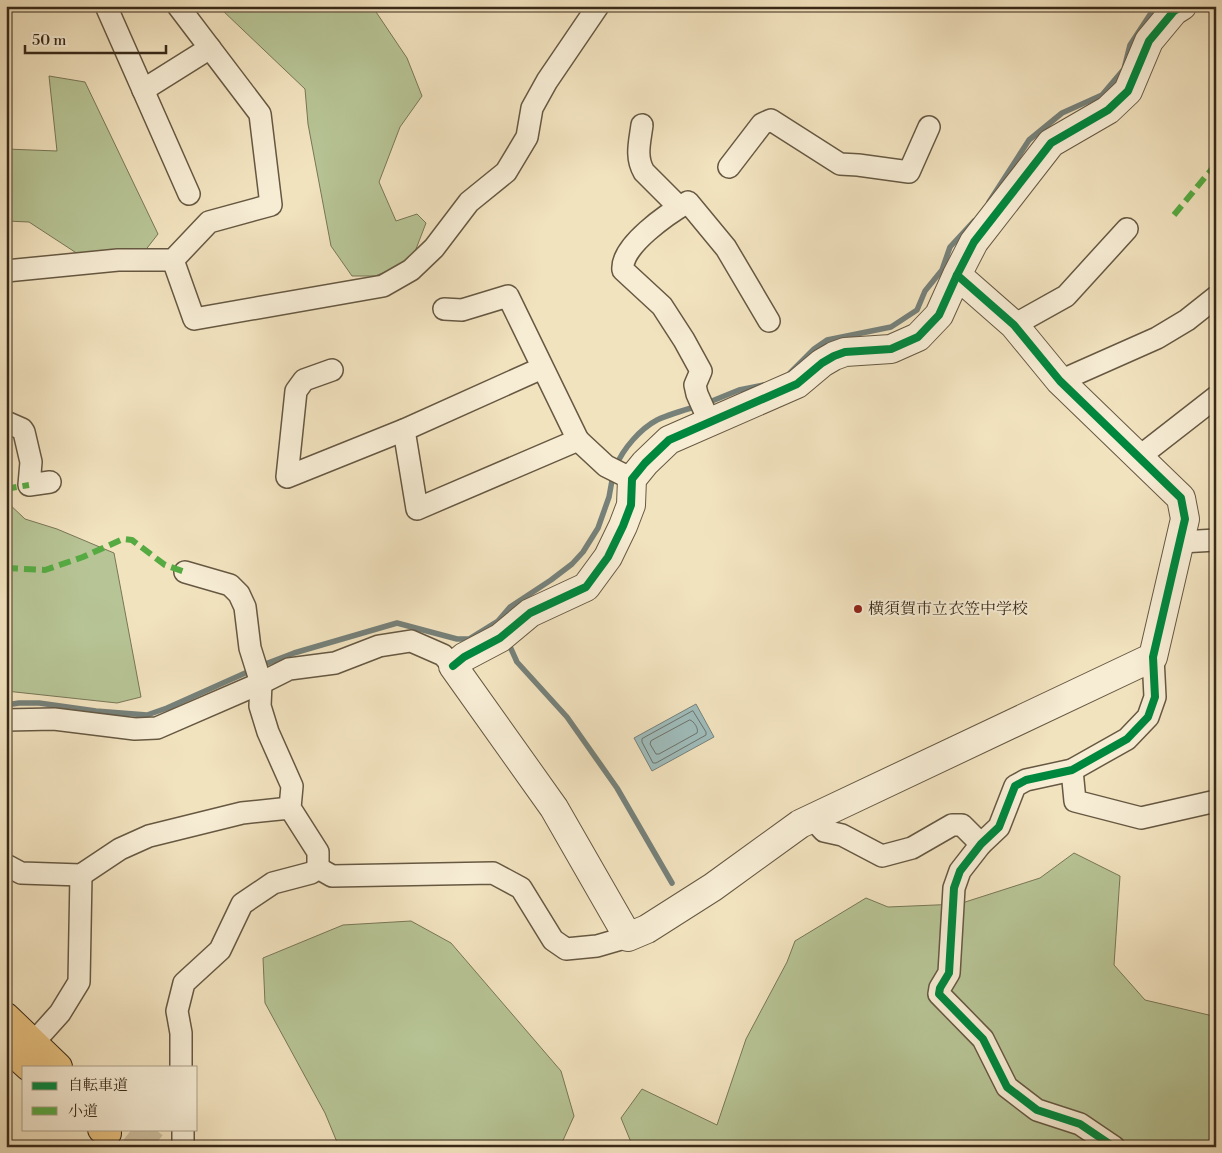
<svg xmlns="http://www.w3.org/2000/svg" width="1222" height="1153" viewBox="0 0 1222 1153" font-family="'Libre Bodoni','Noto Serif JP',serif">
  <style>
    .green { fill: #b7c495; stroke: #787656 }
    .water { fill: #9fbcbb; stroke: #76817a }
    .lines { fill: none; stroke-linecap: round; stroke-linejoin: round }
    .shore { stroke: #6c726a; stroke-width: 1 }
    .stream { stroke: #76817a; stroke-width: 5.5 }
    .primary-tunnel { stroke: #cdbe9e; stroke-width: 28; stroke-dasharray: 28 14; stroke-linecap: butt }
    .minor-casing { stroke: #665842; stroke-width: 24 }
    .tertiary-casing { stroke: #665842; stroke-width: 30 }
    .primary-casing { stroke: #382918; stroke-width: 30 }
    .minor { stroke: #f7edd5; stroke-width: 21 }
    .tertiary { stroke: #f7edd5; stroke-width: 28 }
    .primary { stroke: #e9c280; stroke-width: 28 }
    .quiet { stroke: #55ab42; stroke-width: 6; stroke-dasharray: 12 6; stroke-linecap: butt }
    .cycleway-casing { stroke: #f7edd5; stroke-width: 11 }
    .cycleway { stroke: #00873e; stroke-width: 8 }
    .poi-dot { fill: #8f2418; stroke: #f7edd5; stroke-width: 2 }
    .labels { text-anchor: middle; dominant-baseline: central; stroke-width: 4; stroke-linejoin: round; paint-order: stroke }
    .poi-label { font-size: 16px; fill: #382918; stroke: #f7edd5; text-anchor: start }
  </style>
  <rect width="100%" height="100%" fill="#f2e3bf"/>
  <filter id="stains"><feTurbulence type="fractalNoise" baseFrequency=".004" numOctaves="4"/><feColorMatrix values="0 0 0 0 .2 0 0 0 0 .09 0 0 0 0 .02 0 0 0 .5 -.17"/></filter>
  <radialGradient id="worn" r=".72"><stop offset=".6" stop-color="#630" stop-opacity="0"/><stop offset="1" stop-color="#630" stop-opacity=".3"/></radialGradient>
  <g class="green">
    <polygon points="220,6 372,6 407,58 422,96 400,127 379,182 396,221 417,214 426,223 411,262 375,276 352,276 331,246 308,124 305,89 221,9"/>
    <polygon points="49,76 85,82 158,234 144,252 78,254 29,222 6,221 6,149 57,151"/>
    <polygon points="6,501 25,519 57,529 114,553 141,697 117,703 6,691"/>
    <polygon points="1074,853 1120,876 1114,965 1145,1000 1213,1016 1216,1014 1216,1147 633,1147 621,1118 642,1089 717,1125 746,1039 787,962 795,941 866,898 888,907 959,904 1040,878"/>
    <polygon points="411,921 451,943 561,1071 574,1116 560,1147 339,1147 325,1113 265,1003 263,958 343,925"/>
  </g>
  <polygon class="water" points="696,704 714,737 652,771 634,738"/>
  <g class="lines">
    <g class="shore">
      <polygon points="693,711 706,732 706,735 656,763 653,763 642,742 642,739"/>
      <path d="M690 720C694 721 699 729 697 733L659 754H656L650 744 651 741Z"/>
    </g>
    <g class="stream">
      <polyline points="989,202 1029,140 1062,113 1102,95 1124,69 1130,45 1153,10 1157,6"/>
      <polyline points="790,373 814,349 827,340 891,327 917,310 925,291 942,270 950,247 974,221"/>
      <polyline points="707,403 739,390 764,385"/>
      <path d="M616 466C623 449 640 429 657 420 670 414 684 410 698 406"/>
      <polyline points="507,640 517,662 567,717 617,788 672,883"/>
      <polyline points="260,666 294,653 397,623 457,639 469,639 498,621 510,607 551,580 572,564 583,552 598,528 609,497 613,475"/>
      <polyline points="6,705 19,703 39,703 96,711 147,715 167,708 252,670"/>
    </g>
    <polyline class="primary-tunnel" points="132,1129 155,1147"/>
    <defs>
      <g id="minor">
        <polyline points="106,6 189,194"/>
        <polyline points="143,90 210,48"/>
        <path d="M642 125C640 141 635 157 644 172L679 207"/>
        <polyline points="729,167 762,124 771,120 840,164 858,165 909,172 929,127"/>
        <polyline points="173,260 194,319 383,286 411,270 434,248 469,202 506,172 527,137 532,108 547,81 598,6"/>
        <polyline points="6,271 118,260 173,260 209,222 271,205 260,114 178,6"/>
        <polyline points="444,309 462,310 508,296 578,440"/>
        <polyline points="1014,325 1066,296 1127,229"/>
        <polyline points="332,370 304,380 296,391 287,477 404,430 542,368"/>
        <polyline points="1060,381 1157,338 1187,320 1216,297"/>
        <path d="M709 421 697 394 695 385 701 371 684 340 662 306 623 270C620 246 669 213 688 202L726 248 769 321"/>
        <polyline points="6,422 22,429 24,432 31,462 29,485 50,482"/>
        <polyline points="404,430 417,509 578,440 606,466 632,479"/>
        <polyline points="1139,457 1216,397"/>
        <polyline points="1181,542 1216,540"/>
        <polyline points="6,720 54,719 135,729 157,728 261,683 289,669 335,663 379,646 411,641 443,655 453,666"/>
        <polyline points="1072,770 1075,801 1141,818 1216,801"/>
        <polyline points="812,818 824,831 842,835 882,856 912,848 952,825 962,825 981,844"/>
        <polyline points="6,865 21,873 81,875 120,849 149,836 242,813 290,808"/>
        <polyline points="318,868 332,876 493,873 521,888 553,940 566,949 597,946 628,937"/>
        <polyline points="34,1042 60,1013 79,982 81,875"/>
        <polyline points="181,1067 181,1033 177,1011 184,983 220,950 242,904 273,883 311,873 318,868 318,852 290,808 292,786 268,732 260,706 261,683 250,648 245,607 239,594 230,585 185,572"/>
        <polyline points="183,1147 183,1129"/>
        <polyline points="1114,1147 1080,1124 1037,1110 1007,1087 983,1039 939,994 940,988 949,973 954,888 960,871 981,844 999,827 1015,786 1026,780 1072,770 1127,739 1148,717 1155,697 1153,657"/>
      </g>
      <polyline id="tertiary" points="957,275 1014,325 1060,381 1181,498 1185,519 1153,657 800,824 713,887 647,929 628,937 554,808 453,666 464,657 500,638 530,613 586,587 608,557 623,526 631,505 632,479 645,463 669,440 797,384 822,363 834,356 845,352 891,349 918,337 939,315 957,275 974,242 1051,143 1108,110 1128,91 1149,41 1174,11 1182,6"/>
      <g id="primary">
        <polyline points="6,1017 58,1067"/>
        <polyline points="6,1046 29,1067"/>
        <polyline points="102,1129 107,1133"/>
      </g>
    </defs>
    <use href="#minor" class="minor-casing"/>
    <use href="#tertiary" class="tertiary-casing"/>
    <use href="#primary" class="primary-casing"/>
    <use href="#minor" class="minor"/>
    <use href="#tertiary" class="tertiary"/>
    <use href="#primary" class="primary"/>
    <g class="quiet">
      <polyline points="1174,215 1216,164"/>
      <polyline points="6,492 11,488 29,485"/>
      <polyline points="6,568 45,570 83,557 123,539 132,540 165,565 185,572"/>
    </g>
    <defs>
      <g id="cycleway">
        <polyline points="957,275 1014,325 1060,381 1181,498 1185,519 1153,657 1155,697 1148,717 1127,739 1072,770 1026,780 1015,786 999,827 981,844 960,871 954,888 949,973 940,988 939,994 983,1039 1007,1087 1037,1110 1080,1124 1114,1147"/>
        <polyline points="453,666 464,657 500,638 530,613 586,587 608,557 623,526 631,505 632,479 645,463 669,440 797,384 822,363 834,356 845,352 891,349 918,337 939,315 957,275 974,242 1051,143 1108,110 1128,91 1149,41 1174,11 1182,6"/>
      </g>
    </defs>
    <use href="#cycleway" class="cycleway-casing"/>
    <use href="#cycleway" class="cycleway"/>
  </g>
  <circle class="poi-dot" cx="858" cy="609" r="5"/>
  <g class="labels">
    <g class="poi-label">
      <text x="868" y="609">横須賀市立衣笠中学校</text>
    </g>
  </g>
  <rect width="1222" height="1153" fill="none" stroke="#f2e3bf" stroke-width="25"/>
  <rect x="8" y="8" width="1207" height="1138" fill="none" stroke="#382918" stroke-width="2.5"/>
  <rect x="12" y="12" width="1197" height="1128" fill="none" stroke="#382918"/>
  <rect x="22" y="1066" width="175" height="65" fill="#f7edd5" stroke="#ab9f89"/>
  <rect x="32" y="1082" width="25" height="8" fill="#00873e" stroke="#ab9f89"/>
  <text x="68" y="1090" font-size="15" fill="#382918">自転車道</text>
  <rect x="32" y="1107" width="25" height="8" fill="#55ab42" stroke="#ab9f89"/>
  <text x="68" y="1116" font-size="15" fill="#382918">小道</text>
  <path d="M25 45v8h141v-8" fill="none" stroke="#382918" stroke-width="2.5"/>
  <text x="32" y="45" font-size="15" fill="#382918" stroke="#f7edd5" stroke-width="4" paint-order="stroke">50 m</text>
  <rect width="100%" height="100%" filter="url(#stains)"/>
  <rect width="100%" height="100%" fill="url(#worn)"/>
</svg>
